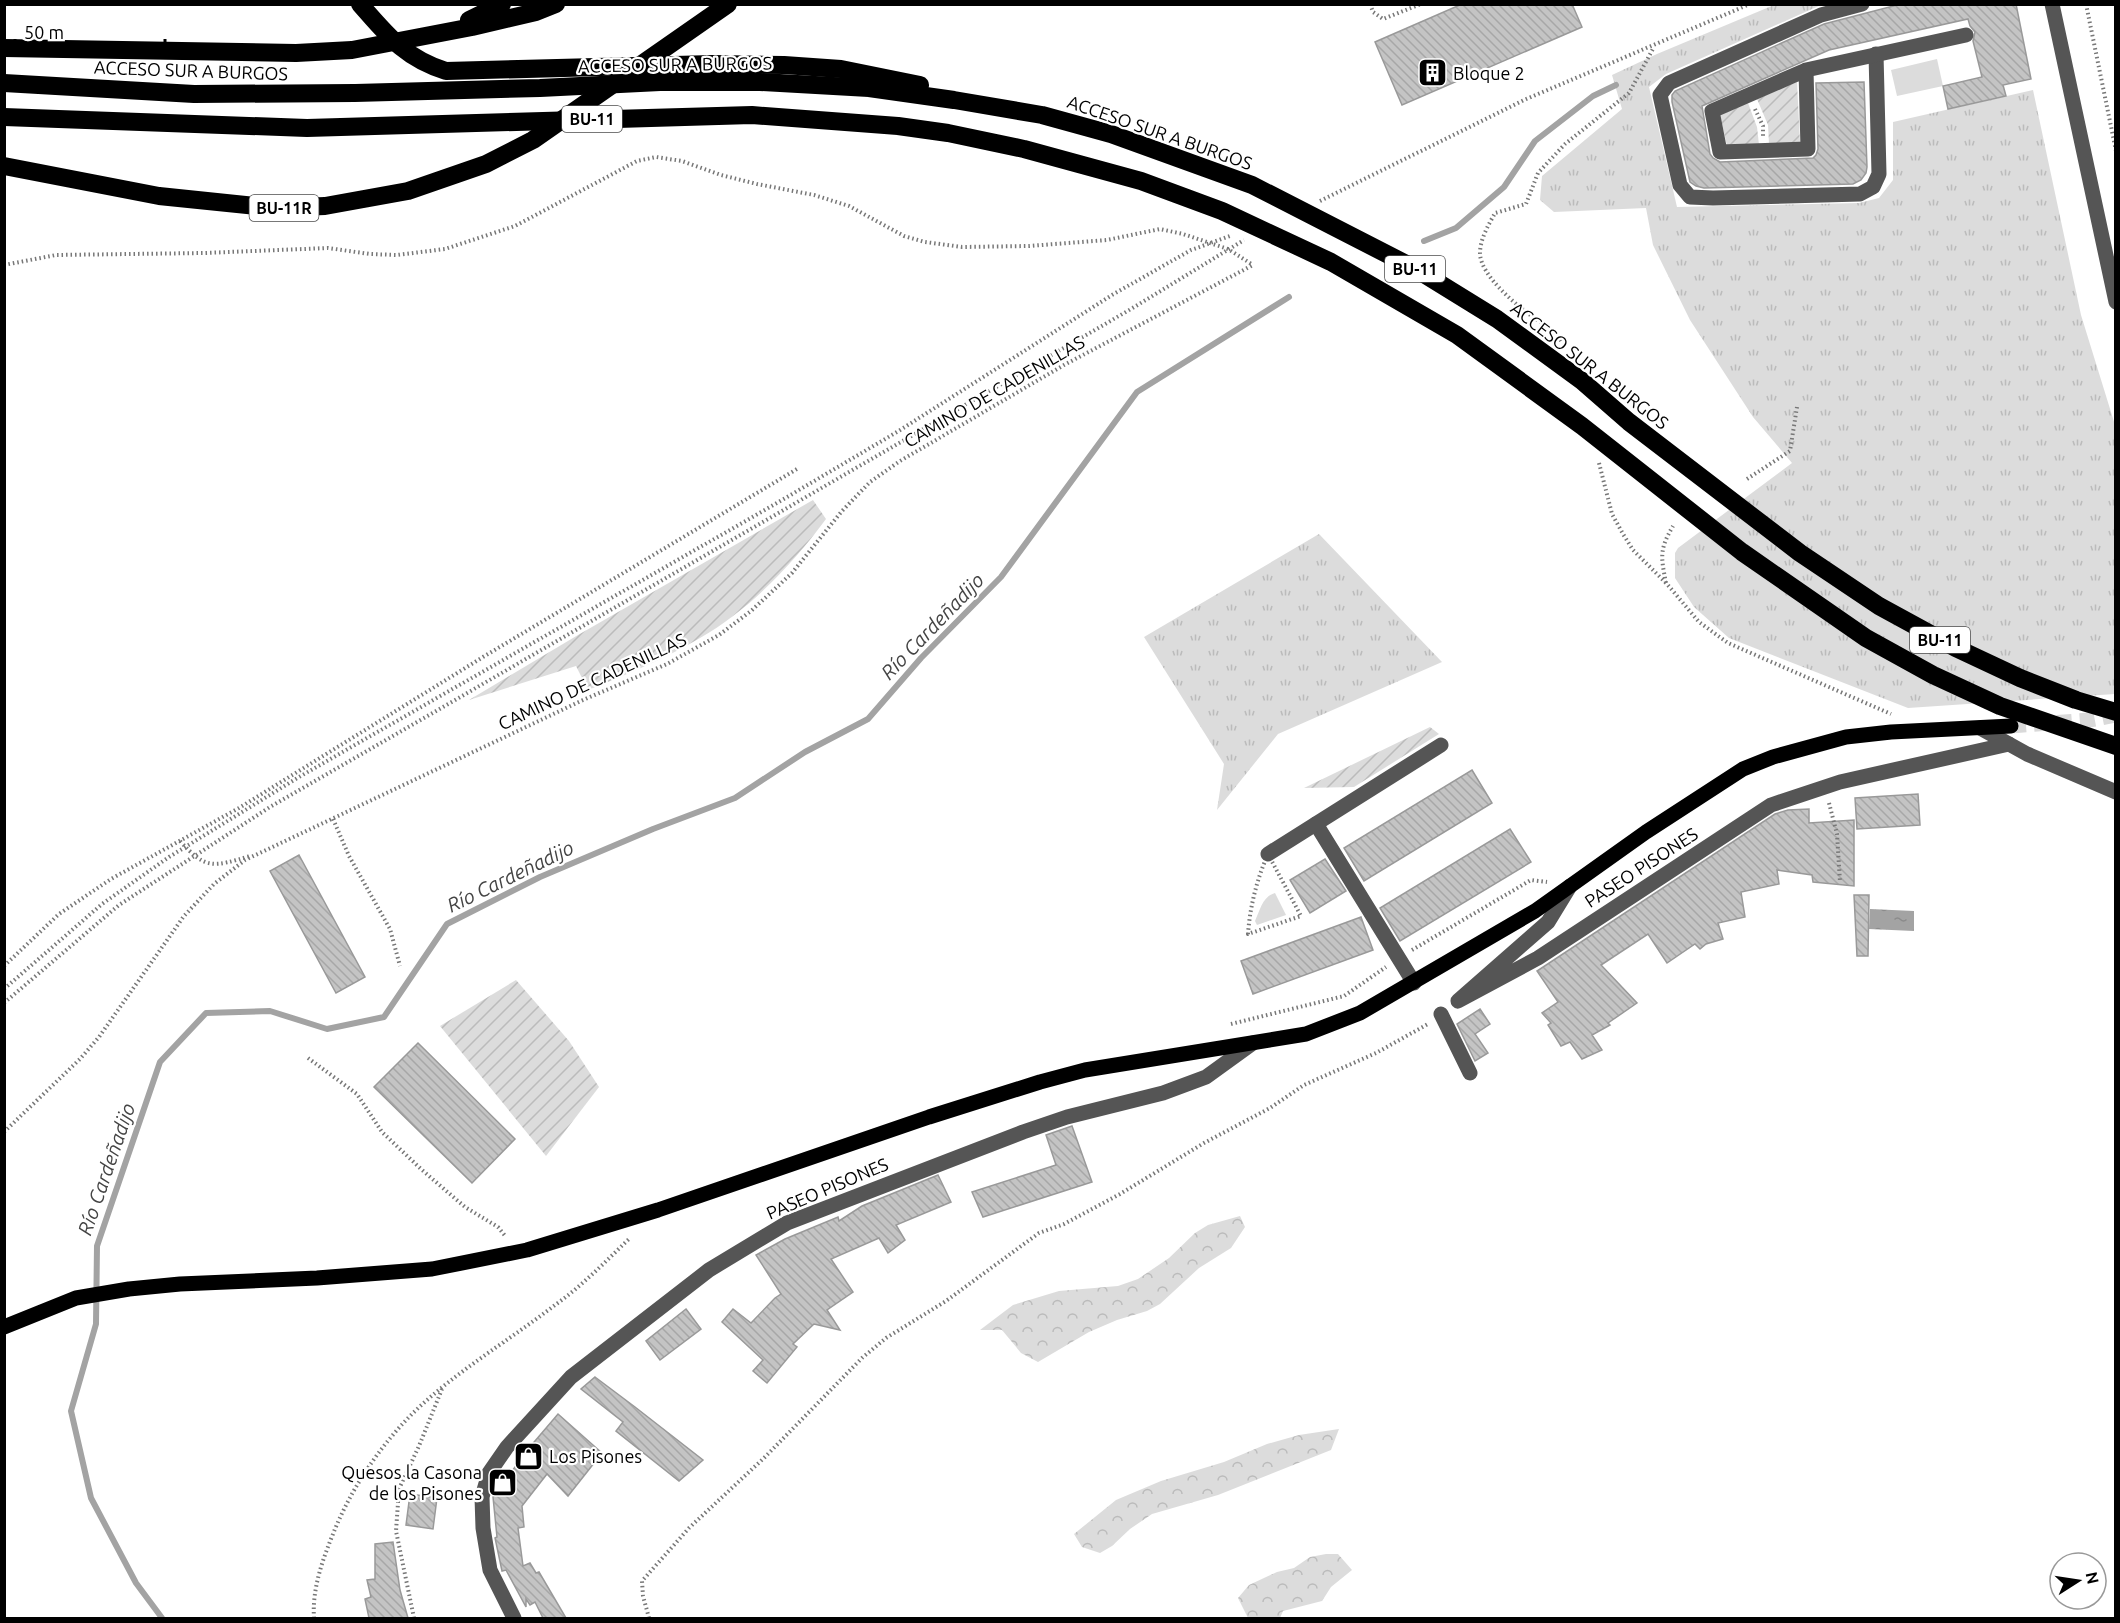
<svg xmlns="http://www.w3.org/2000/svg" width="2120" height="1623" viewBox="0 0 2120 1623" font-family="Ubuntu,sans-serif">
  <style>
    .grass { fill: url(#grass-tufts) }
    .forest { fill: url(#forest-crowns) }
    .park { fill: #dcdcdc }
    .garden { fill: url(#garden-furrows) }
    .water { fill: url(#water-ripples) }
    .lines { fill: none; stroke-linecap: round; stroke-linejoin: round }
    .stream { stroke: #a3a3a3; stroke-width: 6 }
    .building { fill: url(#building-back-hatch); stroke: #999; stroke-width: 1.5 }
    .major-tunnel { stroke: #d9d9d9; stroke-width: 15; stroke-dasharray: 15 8; stroke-linecap: butt }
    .path { stroke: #777; stroke-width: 4; stroke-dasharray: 1.5 3; stroke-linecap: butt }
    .minor { stroke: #555; stroke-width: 15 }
    .major { stroke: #000; stroke-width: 15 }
    .highway { stroke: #000; stroke-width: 18 }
    .labels { text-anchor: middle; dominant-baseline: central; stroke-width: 4.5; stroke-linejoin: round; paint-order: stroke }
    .shield { fill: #fff; stroke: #4c4c4c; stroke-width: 1.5 }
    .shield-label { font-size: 16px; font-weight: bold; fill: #000 }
    .street-label { font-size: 18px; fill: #000; stroke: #fff }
    .poi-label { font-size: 18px; fill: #000; stroke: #fff; text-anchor: start }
    .water-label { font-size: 20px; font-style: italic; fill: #444; stroke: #fff }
  </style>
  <defs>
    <pattern id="grass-tufts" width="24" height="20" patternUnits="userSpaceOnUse" patternTransform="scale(1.5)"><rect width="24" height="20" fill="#dcdcdc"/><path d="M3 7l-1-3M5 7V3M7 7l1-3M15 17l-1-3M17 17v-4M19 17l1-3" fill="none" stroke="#bbb"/></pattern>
    <pattern id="forest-crowns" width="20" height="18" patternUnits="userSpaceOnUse" patternTransform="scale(1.5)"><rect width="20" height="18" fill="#dcdcdc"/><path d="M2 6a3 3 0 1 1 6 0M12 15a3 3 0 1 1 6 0" fill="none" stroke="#bbb"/></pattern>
    <pattern id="garden-furrows" width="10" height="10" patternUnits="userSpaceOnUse" patternTransform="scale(1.5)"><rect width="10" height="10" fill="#dcdcdc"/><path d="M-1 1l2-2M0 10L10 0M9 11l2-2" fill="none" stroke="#bbb"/></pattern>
    <pattern id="water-ripples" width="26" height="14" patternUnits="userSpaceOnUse" patternTransform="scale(1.5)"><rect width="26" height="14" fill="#a3a3a3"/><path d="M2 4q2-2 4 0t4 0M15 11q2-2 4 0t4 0" fill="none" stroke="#8b8b8b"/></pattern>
    <pattern id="building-back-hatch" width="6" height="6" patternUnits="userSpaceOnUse" patternTransform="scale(1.5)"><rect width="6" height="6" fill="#c4c4c4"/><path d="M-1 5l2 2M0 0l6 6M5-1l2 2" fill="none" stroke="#a7a7a7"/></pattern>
  </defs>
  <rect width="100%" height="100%" fill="#fff"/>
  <g class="grass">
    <polygon points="1774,5 1821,5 1666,74 1649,87 1677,207 1859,203 1879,198 1893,180 1893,122 2033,90 2081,315 2115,425 2115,694 1908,708 1729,638 1694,607 1675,578 1675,553 1678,548 1792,463 1753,417 1690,320 1653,245 1646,208 1554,212 1540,200 1542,176 1622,109 1612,75 1657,54"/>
    <polygon points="1319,534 1442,662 1278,734 1217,810 1224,764 1144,637"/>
  </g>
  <g class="forest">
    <polygon points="1240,1216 1245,1227 1231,1248 1199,1268 1160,1304 1147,1311 1117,1320 1089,1332 1038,1362 1021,1353 1002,1330 980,1330 1013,1305 1059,1291 1118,1286 1138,1279 1169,1258 1195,1233 1208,1225"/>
    <polygon points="1339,1429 1331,1450 1218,1495 1152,1514 1130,1529 1112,1546 1100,1553 1082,1547 1074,1534 1116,1500 1161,1481 1224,1462 1267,1444 1299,1435"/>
    <polygon points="1326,1554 1338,1554 1352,1570 1331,1587 1322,1601 1283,1611 1280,1618 1248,1618 1238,1598 1249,1585 1277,1572 1294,1568 1310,1557"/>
  </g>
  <g class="park">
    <polygon points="1937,59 1943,86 1897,96 1891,70"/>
    <path d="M1275 893 1286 915 1257 925 1255 921C1260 910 1263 896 1275 893Z"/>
  </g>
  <g class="garden">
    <polygon points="1797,82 1800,143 1769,144 1768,125 1757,99"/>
    <polygon points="1748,103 1757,127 1759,145 1727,146 1720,115"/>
    <path d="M813 500 826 519C793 564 749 610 700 638 664 659 626 675 588 690L576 666 469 700 578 635Z"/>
    <polygon points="1430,727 1439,734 1354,787 1304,788"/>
    <polygon points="516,980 569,1041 599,1087 546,1156 440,1026"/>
  </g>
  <polygon class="water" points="1870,909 1914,911 1914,931 1869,929"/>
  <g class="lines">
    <g class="stream">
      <polyline points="1424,241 1456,228 1504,187 1535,141 1593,96 1616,85"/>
      <polyline points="162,1618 136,1583 91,1498 71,1411 96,1324 97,1246 160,1062 206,1013 270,1011 327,1029 384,1017 447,924 540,877 653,829 735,798 805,752 868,719 921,658 1001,577 1137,392 1289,297"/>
    </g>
  </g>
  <g class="building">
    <polygon points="1462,4 1572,4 1582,27 1402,105 1375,42"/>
    <polygon points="1901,4 2016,4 2031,79 2003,85 2006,96 1948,109 1943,86 1982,77 1973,41 1975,32 1970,26 1968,19 1829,50 1702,106 1710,154 1713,158 1720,162 1813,158 1816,155 1818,149 1816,83 1864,82 1867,167 1866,173 1861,180 1853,184 1704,188 1696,186 1690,182 1672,102 1672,95 1675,91 1824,24"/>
    <polygon points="1472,770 1492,803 1364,881 1344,848"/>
    <polygon points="1918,794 1920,825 1857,829 1855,798"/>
    <polygon points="1809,809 1809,823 1854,820 1854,886 1813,882 1812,875 1777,870 1779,884 1741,892 1745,917 1718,923 1723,939 1706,944 1700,949 1695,944 1667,963 1648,934 1601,965 1637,1003 1608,1023 1610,1025 1592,1035 1602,1050 1582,1059 1570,1042 1561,1046 1548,1025 1551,1023 1542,1013 1558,1002 1537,971 1775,814 1788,810"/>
    <polygon points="1510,829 1531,862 1400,941 1380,908"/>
    <polygon points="299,855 365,977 336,993 270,871"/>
    <polygon points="1325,859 1346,891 1310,913 1290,880"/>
    <polygon points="1854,895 1869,895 1868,956 1857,956"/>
    <polygon points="1361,917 1373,950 1253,994 1241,961"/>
    <polygon points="1480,1009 1490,1024 1475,1034 1488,1053 1475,1061 1457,1024"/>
    <polygon points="418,1043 515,1139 472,1183 374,1087"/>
    <polygon points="1072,1126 1092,1182 983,1217 972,1192 1056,1165 1046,1135"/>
    <polygon points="938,1175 951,1202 896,1225 905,1240 888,1253 879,1238 831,1259 853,1292 827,1310 840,1330 814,1324 793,1344 797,1347 767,1383 753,1371 763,1360 722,1322 733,1309 751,1323 775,1298 781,1294 756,1255 785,1239 838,1217 839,1221 862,1206"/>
    <polygon points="686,1309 701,1329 660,1360 646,1341"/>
    <polygon points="595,1377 635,1407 703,1460 679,1481 616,1431 623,1422 581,1389"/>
    <polygon points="558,1414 602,1453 568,1496 547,1474 522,1506 524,1527 518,1528 523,1566 530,1563 536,1573 539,1572 566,1618 543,1618 535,1602 530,1605 526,1599 526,1607 506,1570 502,1571 495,1538 497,1537 493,1497 529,1448"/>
    <polygon points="410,1494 437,1498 433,1529 406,1525"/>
    <polygon points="393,1542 400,1590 408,1618 369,1618 365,1599 371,1597 367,1580 375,1579 375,1544"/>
  </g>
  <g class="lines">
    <polyline class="major-tunnel" points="2011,726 2090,720 2116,715"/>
    <g class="path">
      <polyline points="1370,4 1373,12 1383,19 1421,4"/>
      <polyline points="2086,4 2116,151"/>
      <polyline points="1755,109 1763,126 1763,136"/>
      <polyline points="1320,201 1524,100 1750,4"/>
      <polyline points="4,265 56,255 204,253 328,248 370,254 397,255 445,249 515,226 637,161 656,157 682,161 721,175 757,184 814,195 849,206 904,236 925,242 962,247 1029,246 1107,240 1160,229 1183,234 1228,249 1253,265"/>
      <path d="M1561 341C1555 331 1543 324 1533 317 1516 305 1480 275 1480 253 1480 239 1489 224 1495 213L1526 204 1538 173 1565 144 1629 93 1654 47"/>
      <polyline points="1599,463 1612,514 1623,534 1633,550 1667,584 1699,622 1728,643 1891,714"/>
      <polyline points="1747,479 1790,451 1797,407"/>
      <path d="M1666 583C1661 557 1659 550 1673 526"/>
      <polyline points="1829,803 1837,834 1840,882"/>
      <polyline points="333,819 349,856 390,929 400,966"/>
      <path d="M180 841C206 870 213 867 250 856"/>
      <path d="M1268 854 1301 916 1248 934C1250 906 1257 879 1268 854Z"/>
      <polyline points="1412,950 1531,880 1547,882"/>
      <polyline points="4,966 59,914 111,879 239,808 483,657 797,469"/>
      <polyline points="4,989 102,904 169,857 299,777 777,503 897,432 1112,295 1191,250 1230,236"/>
      <polyline points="4,1003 119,905 270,807 1131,309 1244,240"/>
      <polyline points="1231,1024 1344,996 1386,967"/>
      <polyline points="308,1058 357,1094 382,1132 422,1170 465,1207 498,1227 506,1237"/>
      <polyline points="4,1132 80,1059 99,1037 184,916 214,884 245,860 583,700 667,664 719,635 751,611 792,573 842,511 870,482 900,461 1064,365 1253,265"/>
      <path d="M314 1618C312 1590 322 1561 333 1534 350 1491 377 1450 410 1416 453 1373 507 1342 555 1305 582 1286 606 1261 630 1238"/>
      <polyline points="414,1618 396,1531 399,1489 419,1446 442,1389"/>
      <polyline points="649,1618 643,1596 642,1581 689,1528 764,1458 862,1358 886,1338 946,1301 1039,1233 1064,1224 1120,1194 1204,1143 1270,1108 1304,1085 1376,1053 1428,1024"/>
    </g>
    <g class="minor">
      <polyline points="1862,4 1821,15 1669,83 1660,95 1680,185 1690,197 1713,198 1860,194 1873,187 1879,174 1876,54"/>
      <polyline points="2052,4 2116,302"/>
      <polyline points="1806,70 1808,149 1720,152 1712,111 1806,70 1966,35"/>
      <polyline points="1980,728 2027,754 2116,792"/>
      <polyline points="1316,824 1414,983"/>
      <polyline points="1268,854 1441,745"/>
      <polyline points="1570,886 1548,922 1458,1001 1538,958 1771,805 1840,782 2009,744"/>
      <polyline points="1441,1014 1470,1073"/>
      <polyline points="514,1618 490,1570 483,1528 482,1497 489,1473 507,1447 571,1377 709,1270 787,1223 1023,1132 1067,1117 1163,1093 1206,1077 1253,1043"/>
    </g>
    <polyline class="major" points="4,1327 76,1298 129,1289 180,1284 317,1278 432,1269 527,1250 658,1210 929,1117 1040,1082 1085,1070 1306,1034 1360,1013 1535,911 1646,832 1743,769 1773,757 1846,737 1891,732 2011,726"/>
    <g class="highway">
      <path d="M360 4C388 36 405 58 446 71L713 64 784 65 841 69 920 85"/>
      <polyline points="469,20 502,4"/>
      <polyline points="4,48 296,53 352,50 472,27 536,12 556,4"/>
      <polyline points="4,83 194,94 355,93 540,88 660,82 760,82 869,88 954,100 1042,115 1111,134 1252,185 1416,269 1497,319 1582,381 1629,422 1800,553 1879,606 1956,648 2020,678 2076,700 2116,712"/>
      <polyline points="4,117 307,128 752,115 898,126 948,133 1024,149 1141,181 1222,211 1331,262 1457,335 1582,426 1742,552 1866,638 1933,675 2000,706 2116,746"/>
      <polyline points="4,166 159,196 275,208 325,206 408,191 486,164 533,140 728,4"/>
    </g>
  </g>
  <defs>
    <symbol id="building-square" viewBox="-11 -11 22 22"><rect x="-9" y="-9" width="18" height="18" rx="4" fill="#000" stroke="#fff"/><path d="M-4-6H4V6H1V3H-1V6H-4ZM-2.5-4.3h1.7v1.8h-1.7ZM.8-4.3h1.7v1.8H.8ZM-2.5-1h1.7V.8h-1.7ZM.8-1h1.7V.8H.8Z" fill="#fff"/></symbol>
    <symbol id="shop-square" viewBox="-11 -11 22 22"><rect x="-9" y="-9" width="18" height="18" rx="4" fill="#000" stroke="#fff"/><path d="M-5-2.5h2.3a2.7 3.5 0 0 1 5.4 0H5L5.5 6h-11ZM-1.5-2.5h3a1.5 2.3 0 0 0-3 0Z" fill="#fff"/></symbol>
  </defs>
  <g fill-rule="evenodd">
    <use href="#building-square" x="1416" y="56" width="33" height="33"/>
    <use href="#shop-square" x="512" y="1440" width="33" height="33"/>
    <use href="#shop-square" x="486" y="1466" width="33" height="33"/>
  </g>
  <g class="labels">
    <g class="shield">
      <rect x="562" y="106" width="60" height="26" rx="4.5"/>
      <rect x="249.5" y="195" width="69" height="26" rx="4.5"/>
      <rect x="1385" y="256" width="60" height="26" rx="4.5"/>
      <rect x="1910" y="627" width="60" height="26" rx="4.5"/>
    </g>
    <g class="shield-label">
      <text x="592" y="119">BU-11</text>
      <text x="284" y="208">BU-11R</text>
      <text x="1415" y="269">BU-11</text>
      <text x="1940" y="640">BU-11</text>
    </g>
    <g class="street-label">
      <text transform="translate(675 64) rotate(-1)">ACCESO SUR A BURGOS</text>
      <text transform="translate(191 70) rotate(2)">ACCESO SUR A BURGOS</text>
      <text transform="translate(1160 132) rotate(19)">ACCESO SUR A BURGOS</text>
      <text transform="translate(1590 365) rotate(38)">ACCESO SUR A BURGOS</text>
      <text transform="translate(994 391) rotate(-30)">CAMINO DE CADENILLAS</text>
      <text transform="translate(592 681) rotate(-25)">CAMINO DE CADENILLAS</text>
      <text transform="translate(1641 867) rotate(-33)">PASEO PISONES</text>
      <text transform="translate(827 1188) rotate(-23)">PASEO PISONES</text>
    </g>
    <g class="poi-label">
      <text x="1453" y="73">Bloque 2</text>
      <text x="549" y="1456">Los Pisones</text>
      <text x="482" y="1472" text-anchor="end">Quesos la Casona<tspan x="482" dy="21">de los Pisones</tspan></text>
    </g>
    <g class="water-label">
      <text transform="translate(932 626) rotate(-46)">Río Cardeñadijo</text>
      <text transform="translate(510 876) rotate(-26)">Río Cardeñadijo</text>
      <text transform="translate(106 1169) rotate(-71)">Río Cardeñadijo</text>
    </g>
  </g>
  <rect width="2120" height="1623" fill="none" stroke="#000000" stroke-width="12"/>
  <g transform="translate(2078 1581) rotate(78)"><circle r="28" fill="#ffffff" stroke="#999999" stroke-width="1.5"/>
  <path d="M0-4.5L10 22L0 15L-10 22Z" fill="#000000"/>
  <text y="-9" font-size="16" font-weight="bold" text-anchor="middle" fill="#000000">N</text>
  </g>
  <path d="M15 39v9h150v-9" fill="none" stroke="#000000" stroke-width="3"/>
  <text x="24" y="39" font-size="18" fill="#000000" stroke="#ffffff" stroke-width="4.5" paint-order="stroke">50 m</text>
</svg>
